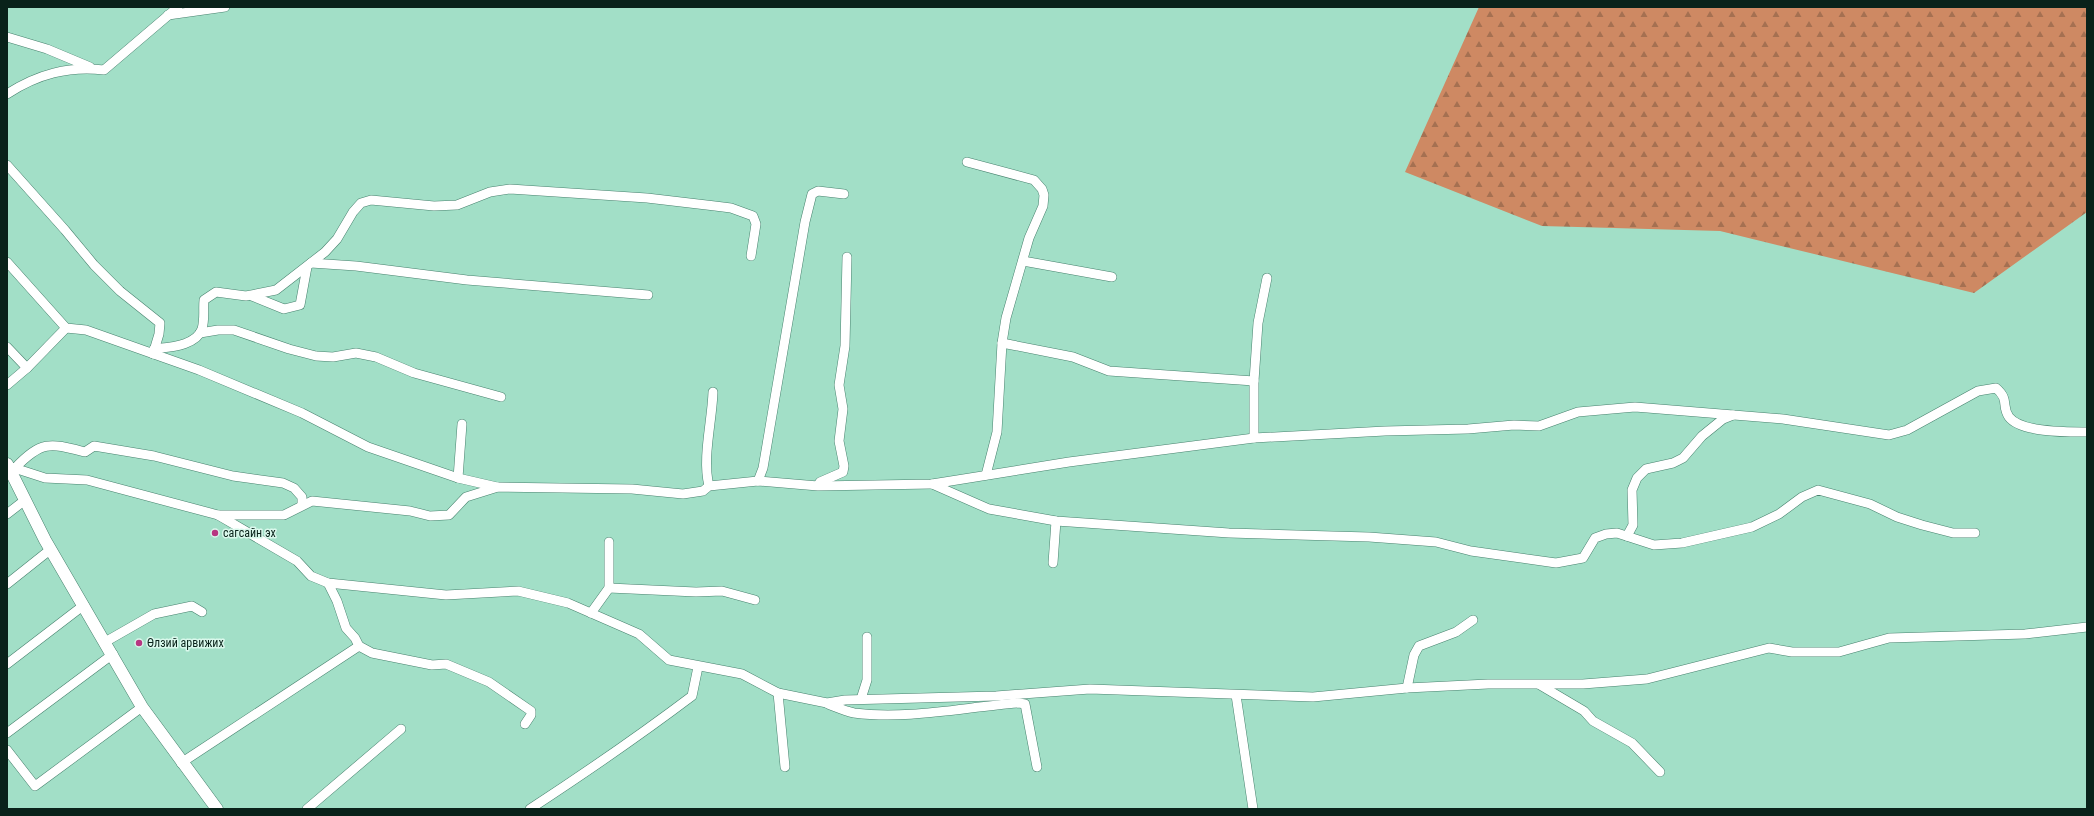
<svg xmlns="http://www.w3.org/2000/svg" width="2094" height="816" viewBox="0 0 2094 816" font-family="'Roboto Condensed',sans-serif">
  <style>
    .forest { fill: url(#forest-firs) }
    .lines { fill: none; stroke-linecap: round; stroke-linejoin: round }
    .minor-casing { stroke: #47826e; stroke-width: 10 }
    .secondary-casing { stroke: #47826e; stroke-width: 13 }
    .minor { stroke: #fff; stroke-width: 9 }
    .secondary { stroke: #fff; stroke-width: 12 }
    .poi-dot { fill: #b73681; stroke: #daf8ec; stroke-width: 1.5 }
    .labels { text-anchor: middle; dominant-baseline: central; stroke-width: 3; stroke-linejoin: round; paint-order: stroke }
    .poi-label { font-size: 12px; fill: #09221a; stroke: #daf8ec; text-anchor: start }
  </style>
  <defs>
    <pattern id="forest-firs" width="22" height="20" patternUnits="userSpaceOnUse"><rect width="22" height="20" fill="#ce8963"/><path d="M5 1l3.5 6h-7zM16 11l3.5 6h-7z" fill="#a57051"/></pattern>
  </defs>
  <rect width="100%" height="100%" fill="#a2dfc7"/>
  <polygon class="forest" points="1479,7 2087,7 2087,212 1974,293 1720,231 1542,226 1405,172"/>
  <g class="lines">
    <defs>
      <g id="minor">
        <polyline points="168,15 225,7"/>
        <polyline points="7,37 47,49 90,67"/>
        <path d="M7 94C38 74 68 66 104 70L178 7"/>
        <polyline points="967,162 1034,180 1042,189 1044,195 1043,206 1029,238 1006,318 1002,343 997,432 986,475"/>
        <polyline points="7,165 65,230 94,265 120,291 160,323 159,334 153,354"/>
        <polyline points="1023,261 1112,277"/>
        <polyline points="7,262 66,328 86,330 199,370 302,413 368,447 458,478 497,487"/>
        <polyline points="311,263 356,266 467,280 648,295"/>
        <polyline points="252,296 284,309 300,305 307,267"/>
        <polyline points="200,333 218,330 234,330 289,349 316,356 333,357 356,353 376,357 414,373 501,397"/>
        <polyline points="1002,343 1073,357 1109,371 1254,381 1254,438"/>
        <polyline points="7,347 27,368"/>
        <path d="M154 349C169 347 196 346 202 329 205 319 203 309 204 300L216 292 246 296 276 290 325 252 337 239 353 212 361 203 371 200 434 206 457 205 490 192 510 189 647 198 715 206 731 208 753 216 756 224 751 256"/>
        <polyline points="1254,381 1258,323 1267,278"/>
        <polyline points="7,385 27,368 66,328"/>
        <path d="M8 466 45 478 87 480 218 515H284L312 501 410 511 430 516 449 515 466 497 498 487 632 489 683 494 703 491 709 486 758 481 818 486 932 484 1069 462 1254 438 1385 431 1468 429 1514 425 1539 426 1578 412 1635 407 1783 419 1889 435 1907 430 1978 391 1996 388C2010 400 2001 406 2009 417 2021 433 2069 432 2087 432"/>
        <path d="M15 468C42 440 50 443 85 452L94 446 154 456 233 476 283 483 294 488 302 497V505"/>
        <polyline points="458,478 462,424"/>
        <polyline points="758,481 763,468 805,222 812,194 818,191 844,194"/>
        <polyline points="932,484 989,509 1056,521 1229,533 1369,537 1436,542 1471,551 1556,563 1583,558 1595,538 1606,534 1617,533 1654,545 1682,543 1752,527 1779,514 1802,497 1818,490 1870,504 1897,517 1922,525 1953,533 1975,533"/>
        <polyline points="818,485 820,482 843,472 844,466 839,441 843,409 839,385 845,346 847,257"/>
        <path d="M709 486C702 458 712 422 713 392"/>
        <polyline points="7,514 25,500"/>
        <polyline points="218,515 297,561 311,576 328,583 446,595 518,591 568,603 639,634 669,660 742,674 778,693 827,703 845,700 996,696 1090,689 1313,697 1407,688 1488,684 1583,684 1647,679 1769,648 1792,652 1839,652 1889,638 2025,634 2087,627"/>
        <polyline points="1627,536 1633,525 1632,490 1637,478 1646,469 1673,463 1683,458 1702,436 1723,419 1733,415"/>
        <polyline points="1053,563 1056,521"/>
        <polyline points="7,584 51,549"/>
        <polyline points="609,588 696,592 722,591 755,600"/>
        <polyline points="591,613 609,588 609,542"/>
        <polyline points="105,642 154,614 192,606 202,612"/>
        <polyline points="359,646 372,653 432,665 446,664 489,682 531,711 531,715 525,724"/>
        <polyline points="7,664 84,605"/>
        <polyline points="1540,685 1584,711 1593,721 1632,743 1660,772"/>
        <polyline points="1407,688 1414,655 1419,646 1456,632 1473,620"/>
        <polyline points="778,693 785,767"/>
        <polyline points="1236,695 1253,809"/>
        <polyline points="861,699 867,680 867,637"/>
        <path d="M828 704C836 707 845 711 854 713 908 720 965 707 1019 703L1025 704 1037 767"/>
        <polyline points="7,733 113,654"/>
        <polyline points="7,750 35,786 142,707"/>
        <polyline points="181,763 359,646 355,638 346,628 337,601 328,583"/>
        <polyline points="307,809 401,729"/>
        <path d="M530 809C585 773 639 736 692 696L698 667"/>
      </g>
      <polyline id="secondary" points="7,464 45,540 142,707 217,809"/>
    </defs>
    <use href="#minor" class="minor-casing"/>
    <use href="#secondary" class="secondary-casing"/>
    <use href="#minor" class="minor"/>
    <use href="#secondary" class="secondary"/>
  </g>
  <g class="poi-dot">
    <circle cx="215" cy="533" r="4"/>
    <circle cx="139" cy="643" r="4"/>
  </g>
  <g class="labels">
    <g class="poi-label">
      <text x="223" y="533">сагсайн эх</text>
      <text x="147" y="643">Өлзий арвижих</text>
    </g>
  </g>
  <rect width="2094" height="816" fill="none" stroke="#09221a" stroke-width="16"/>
</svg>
